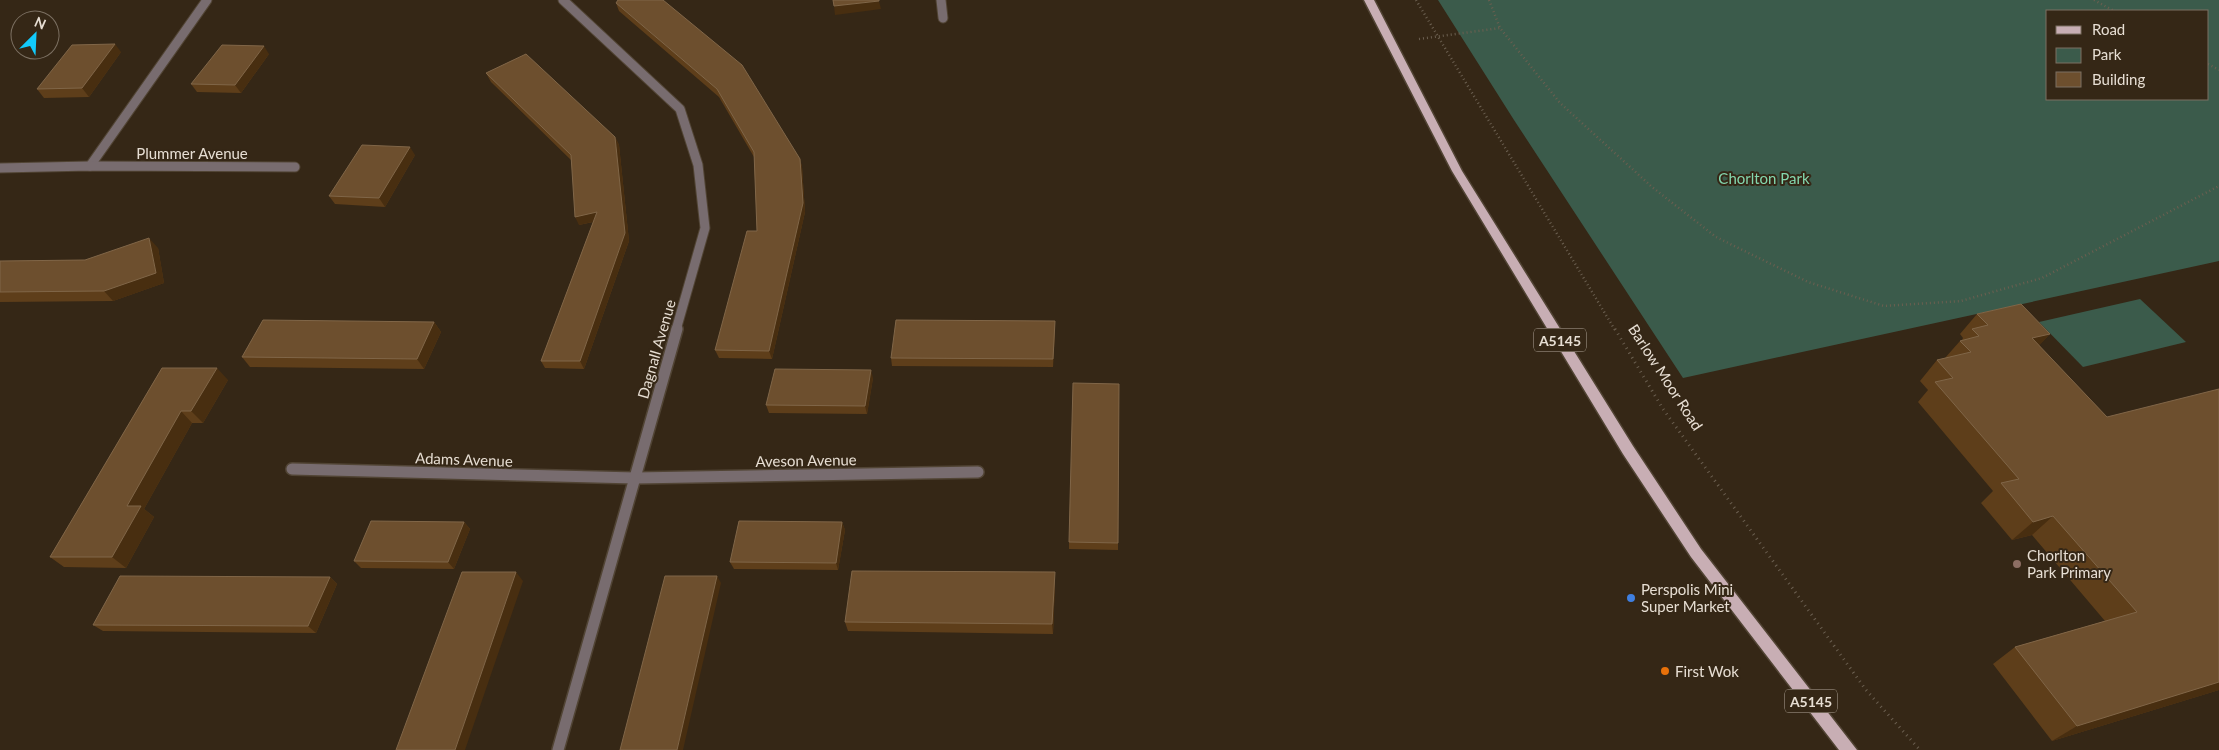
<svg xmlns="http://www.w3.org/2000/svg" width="2219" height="750" viewBox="0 0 2219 750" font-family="Lato,sans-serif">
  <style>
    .green { fill: #3b5b4b; fill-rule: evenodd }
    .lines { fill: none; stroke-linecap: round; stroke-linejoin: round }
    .street-far1-casing { stroke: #514434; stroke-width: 11 }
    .street-casing { stroke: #514434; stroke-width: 14 }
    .primary-casing { stroke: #514434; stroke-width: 3 }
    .path-far1 { stroke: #6b5f50; stroke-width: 2.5; stroke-dasharray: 1 3; stroke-linecap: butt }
    .path { stroke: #6b5f50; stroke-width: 3; stroke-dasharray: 1 4.5; stroke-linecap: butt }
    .street-far1 { stroke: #786c6f; stroke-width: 9 }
    .street { stroke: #786c6f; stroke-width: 11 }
    .primary { fill: #c8aeb4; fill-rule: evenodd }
    .wall { fill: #5e3e1a }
    .shaded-wall { fill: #482e10 }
    .building { fill: #6d4f2e; stroke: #806648 }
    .education-dot { fill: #8d6e63; stroke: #352716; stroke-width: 2 }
    .shop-dot { fill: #3f7fe0; stroke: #352716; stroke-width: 2 }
    .food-dot { fill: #e8710a; stroke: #352716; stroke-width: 2 }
    .labels { text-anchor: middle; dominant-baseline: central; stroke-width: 4; stroke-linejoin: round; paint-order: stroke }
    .shield { fill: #352716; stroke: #b2a79a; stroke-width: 1 }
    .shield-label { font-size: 14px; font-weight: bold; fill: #e7ded3 }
    .street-label { font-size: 15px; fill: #e7ded3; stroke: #352716 }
    .park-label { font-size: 15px; fill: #84d7ae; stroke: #352716 }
    .poi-label { font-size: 15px; fill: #e7ded3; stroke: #352716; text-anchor: start }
  </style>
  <rect width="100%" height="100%" fill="#352716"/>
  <g class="green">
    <path d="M1438 0H2219V261L1683 378 1514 120ZM2048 11H2208V99H2048Z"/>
    <polygon points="2140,299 2186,342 2083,367 2039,322"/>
  </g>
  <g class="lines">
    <defs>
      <g id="street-far1">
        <polyline points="563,0 680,109 698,165 705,228 676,330"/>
        <polyline points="941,0 943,18"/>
        <polyline points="90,166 207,0"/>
        <polyline points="0,168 90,166 295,167"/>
      </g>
      <g id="street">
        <polyline points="292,469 635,478 978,472"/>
        <polyline points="558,750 677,329"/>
      </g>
      <polygon id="primary" points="1364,0 1374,0 1462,171 1633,446 1701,549 1857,750 1839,750 1691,557 1623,454 1452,171"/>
    </defs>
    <use href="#street-far1" class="street-far1-casing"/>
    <use href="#street" class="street-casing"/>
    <use href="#primary" class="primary-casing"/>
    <g class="path-far1">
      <polyline points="1416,0 1615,330"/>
      <polyline points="1489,0 1500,28 1560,103 1652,187 1716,237 1808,282 1884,306 1961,301 2042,278 2219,186"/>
      <polyline points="2094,0 2114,11"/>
      <polyline points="1419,39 1500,28"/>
      <polyline points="2208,64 2219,70"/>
    </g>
    <polyline class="path" points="1615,329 1663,409 1866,690 1920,750"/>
    <use href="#street-far1" class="street-far1"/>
    <use href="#street" class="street"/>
    <use href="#primary" class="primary"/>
  </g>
  <g class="wall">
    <polygon points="616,3 800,159 802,167 805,212 772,359 719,358 715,350 757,231 754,157 719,97 619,11"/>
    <polygon points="121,52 89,97 44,98 37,89"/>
    <polygon points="269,54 241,93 197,92 191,84"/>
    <polygon points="486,73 615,137 619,145 629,241 584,369 545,368 541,361 593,222 579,225 571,160 491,82"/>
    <polygon points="415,155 385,207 335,204 329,196"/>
    <polygon points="158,248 164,283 113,301 0,302 0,261 85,260"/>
    <polygon points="1977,314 2050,334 2039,345 2219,690 2052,741 1993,664 2015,647 2105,621 2032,535 2012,540 1981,503 1993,491 1918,402 1928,390 1920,381 1937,360 1945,358 1960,341 1962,340 1963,338 1960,334"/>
    <polygon points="1055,321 1055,329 1053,367 892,366 891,358"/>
    <polygon points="434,322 441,332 424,369 250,367 242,357"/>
    <polygon points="162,368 228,380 203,423 192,423 144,509 154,517 126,568 64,567 50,557"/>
    <polygon points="873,378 867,414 769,413 766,405"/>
    <polygon points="1119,384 1118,550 1069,549 1069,542"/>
    <polygon points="464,522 470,529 454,569 361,568 354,561"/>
    <polygon points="842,522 845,530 838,570 734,569 730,562"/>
    <polygon points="330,577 337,584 316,633 103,631 93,625"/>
    <polygon points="1055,582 1053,634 848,631 845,622"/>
  </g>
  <g class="shaded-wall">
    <polygon points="879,1 881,9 835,15 834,6"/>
    <polygon points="115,44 121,52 89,97 82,88"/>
    <polygon points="264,46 269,54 241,93 235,85"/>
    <polygon points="615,137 619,145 629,241 584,369 580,361"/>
    <polygon points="410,147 415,155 385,207 379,198"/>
    <polygon points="800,159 802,167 805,212 772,359 769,351"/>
    <polygon points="597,212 601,220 579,225 575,217"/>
    <polygon points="149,238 158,248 164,283 113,301 104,291"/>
    <polygon points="1055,321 1055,329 1053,367 1053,359"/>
    <polygon points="434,322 441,332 424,369 417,359"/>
    <polygon points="2050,334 2031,354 2032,338"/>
    <polygon points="217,368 228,380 203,423 191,411"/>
    <polygon points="871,370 873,378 867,414 865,406"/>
    <polygon points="181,411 192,423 144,509 154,517 126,568 112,557 127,506"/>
    <polygon points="2053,516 2032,535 2012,540 2033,522"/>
    <polygon points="464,522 470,529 454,569 448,562"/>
    <polygon points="842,522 845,530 838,570 836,563"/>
    <polygon points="516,572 523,581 465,750 455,750"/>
    <polygon points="1055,572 1055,582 1053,634 1052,624"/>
    <polygon points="717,576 721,583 683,750 677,750"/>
    <polygon points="330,577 337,584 316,633 308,626"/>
    <polygon points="2219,682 2219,690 2052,741 2077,726"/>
  </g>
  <g class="building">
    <polygon points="618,0 663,0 742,65 800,159 803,203 769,351 715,350 747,231 757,231 754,152 717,89 616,3"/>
    <polygon points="833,0 879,0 879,1 834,6"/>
    <polygon points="115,44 82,88 37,89 72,45"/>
    <polygon points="222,45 264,46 235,85 191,84"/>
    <polygon points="526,54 615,137 625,233 580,361 541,361 597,212 575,217 571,155 486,73"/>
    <polygon points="362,145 410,147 379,198 329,196"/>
    <polygon points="149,238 156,273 104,291 0,292 0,261 85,260"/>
    <polygon points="2021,304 2050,334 2032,338 2107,417 2219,389 2219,682 2077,726 2015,647 2137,612 2053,516 2033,522 2001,483 2019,479 1935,382 1953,378 1937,360 1971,352 1960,341 1979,336 1972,329 1988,325 1977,314"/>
    <polygon points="263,320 434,322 417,359 242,357"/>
    <polygon points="896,320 1055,321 1053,359 891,358"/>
    <polygon points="162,368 217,368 191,411 181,411 127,506 141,506 112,557 50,557"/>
    <polygon points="775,369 871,370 865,406 766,405"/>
    <polygon points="1073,383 1119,384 1118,543 1069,542"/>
    <polygon points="371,521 464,522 448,562 354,561"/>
    <polygon points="739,521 842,522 836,563 730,562"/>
    <polygon points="852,571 1055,572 1052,624 845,622"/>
    <polygon points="462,572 516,572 455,750 396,750"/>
    <polygon points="120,576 330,577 308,626 93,625"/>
    <polygon points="665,576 717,576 677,750 620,750"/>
  </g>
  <circle class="education-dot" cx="2017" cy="564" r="5"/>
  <circle class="shop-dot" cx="1631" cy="598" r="5"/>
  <circle class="food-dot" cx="1665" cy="671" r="5"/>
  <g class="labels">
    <g class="shield">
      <rect x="1534" y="328.5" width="52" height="23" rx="4"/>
      <rect x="1785" y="689.5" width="52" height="23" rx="4"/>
    </g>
    <g class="shield-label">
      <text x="1560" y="340">A5145</text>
      <text x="1811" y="701">A5145</text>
    </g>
    <g class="street-label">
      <text x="192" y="153">Plummer Avenue</text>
      <text transform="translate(656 349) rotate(-74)">Dagnall Avenue</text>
      <text transform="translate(1666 377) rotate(57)">Barlow Moor Road</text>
      <text transform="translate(464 459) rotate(2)">Adams Avenue</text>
      <text transform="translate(806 460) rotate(-1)">Aveson Avenue</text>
    </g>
    <g class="park-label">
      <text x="1764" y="178">Chorlton Park</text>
    </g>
    <g class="poi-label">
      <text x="2027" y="555">Chorlton<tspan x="2027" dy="17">Park Primary</tspan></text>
      <text x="1641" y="589">Perspolis Mini<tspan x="1641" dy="17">Super Market</tspan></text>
      <text x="1675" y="671">First Wok</text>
    </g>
  </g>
  <rect x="2046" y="10" width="162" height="90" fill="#352716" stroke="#7c7062"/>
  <rect x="2056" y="26" width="25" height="8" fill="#c8aeb4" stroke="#7c7062"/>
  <text x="2092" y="35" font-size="15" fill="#e7ded3">Road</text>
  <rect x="2056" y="48" width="25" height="15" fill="#3b5b4b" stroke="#7c7062"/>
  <text x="2092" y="60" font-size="15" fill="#e7ded3">Park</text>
  <rect x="2056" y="72" width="25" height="15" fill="#6d4f2e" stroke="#7c7062"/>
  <text x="2092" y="85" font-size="15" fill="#e7ded3">Building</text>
  <g transform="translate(35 35) rotate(24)"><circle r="24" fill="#352716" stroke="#7c7062"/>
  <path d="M0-4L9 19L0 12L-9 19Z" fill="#12cafb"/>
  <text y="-8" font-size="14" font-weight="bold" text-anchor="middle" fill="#e7ded3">N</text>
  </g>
</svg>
